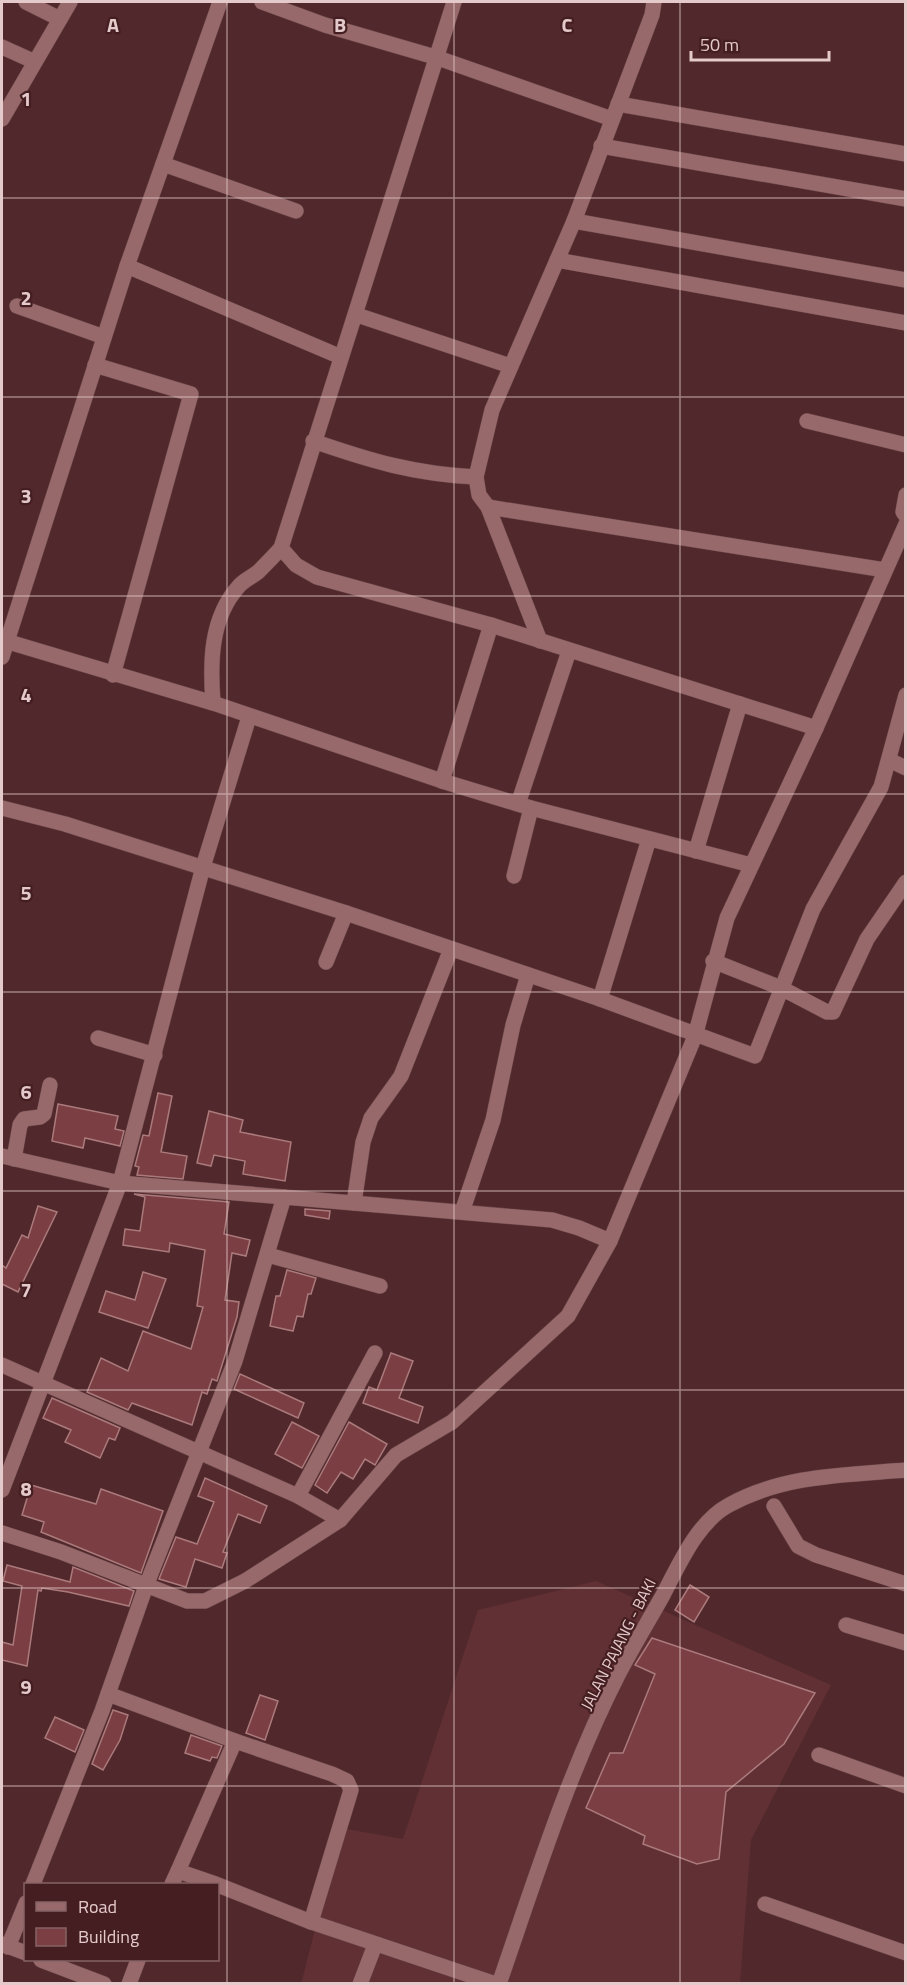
<svg xmlns="http://www.w3.org/2000/svg" width="907" height="1985" viewBox="0 0 907 1985" font-family="'Titillium Web',sans-serif">
  <style>
    .built { fill: #603034 }
    .building { fill: #7b3f43; stroke: #aa7a7c; stroke-width: 1.5 }
    .lines { fill: none; stroke-linecap: round; stroke-linejoin: round }
    .minor-casing { stroke: #69474a; stroke-width: 16 }
    .secondary-casing { stroke: #69474a; stroke-width: 16 }
    .minor { stroke: #98696b; stroke-width: 15 }
    .secondary { stroke: #98696b; stroke-width: 15 }
    .grid { fill: none; stroke: #e5cacb; stroke-width: 1.5; stroke-opacity: 0.55 }
    .labels { text-anchor: middle; dominant-baseline: central; stroke-width: 4.5; stroke-linejoin: round; paint-order: stroke }
    .street-label { font-size: 16px; fill: #e5cacb; stroke: #451e21 }
    .grid-label { font-size: 20px; text-anchor: middle; font-weight: bold; fill: #e5cacb; stroke: #451e21; stroke-width: 4.5; stroke-linejoin: round; paint-order: stroke }
  </style>
  <rect width="100%" height="100%" fill="#51282b"/>
  <polygon class="built" points="596,1581 831,1685 751,1840 740,1983 301,1984 341,1828 403,1839 478,1610"/>
  <g class="building">
    <polygon points="158,1093 172,1096 161,1152 187,1156 183,1179 137,1175 139,1167 135,1166 143,1135 149,1136"/>
    <polygon points="58,1104 118,1116 115,1129 124,1131 120,1146 85,1138 83,1148 52,1141"/>
    <polygon points="209,1111 243,1120 240,1132 291,1142 285,1181 243,1174 245,1161 214,1155 211,1166 197,1163"/>
    <polygon points="134,1194 229,1202 224,1234 250,1240 246,1256 232,1253 225,1300 239,1302 237,1317 217,1381 212,1379 207,1394 202,1392 192,1425 132,1403 128,1410 87,1392 101,1358 128,1371 143,1331 191,1349 203,1307 197,1306 205,1250 170,1243 169,1252 123,1245 125,1229 140,1231 145,1197"/>
    <polygon points="38,1206 57,1212 18,1292 2,1284 2,1265 6,1268 22,1235 28,1238"/>
    <polygon points="305,1209 330,1211 329,1219 305,1215"/>
    <polygon points="287,1270 316,1278 311,1294 308,1294 303,1317 297,1316 293,1331 270,1326 276,1296 280,1296"/>
    <polygon points="143,1272 166,1279 148,1328 99,1312 106,1291 135,1300"/>
    <polygon points="391,1353 413,1361 399,1398 423,1407 418,1423 363,1403 369,1387 377,1390"/>
    <polygon points="240,1374 304,1403 298,1418 234,1389"/>
    <polygon points="52,1398 120,1428 115,1440 109,1438 100,1458 65,1442 71,1430 43,1418"/>
    <polygon points="292,1422 319,1436 302,1468 275,1454"/>
    <polygon points="349,1422 387,1444 375,1465 365,1459 353,1479 341,1472 327,1493 315,1485"/>
    <polygon points="205,1478 267,1506 260,1523 238,1514 223,1552 227,1553 222,1568 195,1559 186,1587 159,1579 176,1537 197,1544 214,1502 198,1496"/>
    <polygon points="31,1485 96,1504 101,1489 163,1511 141,1573 41,1532 44,1522 22,1515"/>
    <polygon points="7,1565 70,1582 73,1567 134,1591 129,1606 68,1592 42,1588 41,1591 38,1590 27,1666 2,1660 2,1642 13,1645 22,1586 3,1581"/>
    <polygon points="690,1585 709,1597 694,1622 675,1610"/>
    <polygon points="652,1638 815,1693 784,1744 726,1792 719,1859 697,1864 643,1844 645,1836 586,1808 610,1753 623,1753 655,1674 635,1665"/>
    <polygon points="260,1695 278,1701 265,1740 246,1733"/>
    <polygon points="113,1710 128,1715 120,1740 103,1770 92,1764"/>
    <polygon points="55,1717 84,1730 75,1752 45,1738"/>
    <polygon points="191,1735 222,1746 217,1758 212,1757 210,1761 185,1753"/>
  </g>
  <g class="lines">
    <defs>
      <g id="minor">
        <polyline points="26,2 60,19"/>
        <polyline points="262,2 325,25 435,57 612,119"/>
        <polyline points="2,47 33,61"/>
        <polyline points="618,104 906,154"/>
        <polyline points="2,119 70,2"/>
        <polyline points="601,146 906,199"/>
        <polyline points="163,164 296,211"/>
        <polyline points="574,221 906,280"/>
        <polyline points="557,260 906,323"/>
        <polyline points="127,266 341,357"/>
        <polyline points="17,306 104,337"/>
        <polyline points="357,315 510,366"/>
        <polyline points="95,365 191,394 113,675"/>
        <polyline points="807,421 906,445"/>
        <path d="M313 441C371 461 414 474 476 477"/>
        <polyline points="906,495 903,512 906,516"/>
        <polyline points="488,507 885,570"/>
        <polyline points="281,548 296,565 317,577 491,625 816,728"/>
        <polyline points="2,640 213,703 442,781 531,808 751,865"/>
        <polyline points="540,641 488,507 479,495 476,477 492,410 574,221 652,15 654,2"/>
        <polyline points="2,657 127,266 220,2"/>
        <path d="M213 703C210 663 210 618 239 586 244 580 252 577 258 572 266 564 274 556 281 548L454 2"/>
        <polyline points="889,760 906,768"/>
        <polyline points="442,781 491,625"/>
        <polyline points="518,804 569,651"/>
        <polyline points="2,808 65,824 346,913 600,999 755,1056 813,909 881,787 906,695"/>
        <polyline points="696,851 740,704"/>
        <polyline points="514,876 531,808"/>
        <polyline points="713,961 781,988 827,1012 833,1012 867,939 906,882"/>
        <polyline points="326,962 346,913"/>
        <polyline points="600,999 649,839"/>
        <polyline points="98,1038 155,1055"/>
        <polyline points="2,1156 120,1183 552,1220 579,1228 610,1241"/>
        <polyline points="14,1159 20,1125 24,1119 40,1117 44,1114 50,1085"/>
        <polyline points="354,1203 363,1142 371,1118 401,1076 451,949"/>
        <polyline points="462,1212 493,1120 513,1025 528,975"/>
        <polyline points="268,1255 380,1286"/>
        <polyline points="2,1365 298,1496 340,1520"/>
        <polyline points="2,1490 120,1183 203,867 249,717"/>
        <polyline points="298,1496 375,1353"/>
        <polyline points="774,1506 798,1546 816,1555 906,1584"/>
        <polyline points="2,1533 61,1552 187,1601 205,1601 245,1581 340,1520 396,1455 452,1422 568,1316 610,1241 695,1036 727,918 816,728 906,524"/>
        <polyline points="846,1625 906,1643"/>
        <polyline points="108,1694 235,1741"/>
        <polyline points="819,1755 906,1786"/>
        <polyline points="178,1871 235,1741 332,1774 347,1781 351,1790 311,1922"/>
        <polyline points="33,1884 102,1711 146,1586 235,1361 284,1197"/>
        <polyline points="765,1904 906,1953"/>
        <polyline points="2,1944 26,1953"/>
        <polyline points="8,1947 26,1903"/>
        <polyline points="41,1960 104,1984"/>
        <polyline points="360,1984 375,1945"/>
      </g>
      <g id="secondary">
        <polyline points="172,1884 178,1871 216,1884"/>
        <polyline points="218,1885 311,1922 496,1984"/>
        <polyline points="129,1984 138,1960"/>
        <path d="M499 1984C535 1880 568 1773 618 1675 632 1648 648 1622 663 1595 679 1565 697 1522 729 1505 783 1475 845 1475 906 1470"/>
      </g>
    </defs>
    <use href="#minor" class="minor-casing"/>
    <use href="#secondary" class="secondary-casing"/>
    <use href="#minor" class="minor"/>
    <use href="#secondary" class="secondary"/>
  </g>
  <path class="grid" d="M227 2V1984M454 2V1984M680 2V1984M2 198H906M2 397H906M2 596H906M2 794H906M2 992H906M2 1191H906M2 1390H906M2 1588H906M2 1786H906"/>
  <g class="labels">
    <g class="street-label">
      <text transform="translate(618 1644) rotate(-63)">JALAN PAJANG - BAKI</text>
    </g>
  </g>
  <g class="grid-label">
    <text x="113" y="32">A</text>
    <text x="340" y="32">B</text>
    <text x="567" y="32">C</text>
    <text x="26" y="106">1</text>
    <text x="26" y="305">2</text>
    <text x="26" y="503">3</text>
    <text x="26" y="702">4</text>
    <text x="26" y="900">5</text>
    <text x="26" y="1099">6</text>
    <text x="26" y="1297">7</text>
    <text x="26" y="1496">8</text>
    <text x="26" y="1694">9</text>
  </g>
  <rect width="907" height="1985" fill="none" stroke="#e5cacb" stroke-width="6"/>
  <rect x="24" y="1883" width="195" height="78" fill="#451e21" stroke="#856365" stroke-width="1.5"/>
  <rect x="36" y="1902" width="30" height="9" fill="#98696b" stroke="#856365" stroke-width="1.5"/>
  <text x="78" y="1913" font-size="18" fill="#e5cacb">Road</text>
  <rect x="36" y="1928" width="30" height="18" fill="#7b3f43" stroke="#856365" stroke-width="1.5"/>
  <text x="78" y="1943" font-size="18" fill="#e5cacb">Building</text>
  <path d="M691 51v9h138v-9" fill="none" stroke="#e5cacb" stroke-width="3"/>
  <text x="700" y="51" font-size="18" fill="#e5cacb" stroke="#451e21" stroke-width="4.5" paint-order="stroke">50 m</text>
</svg>
